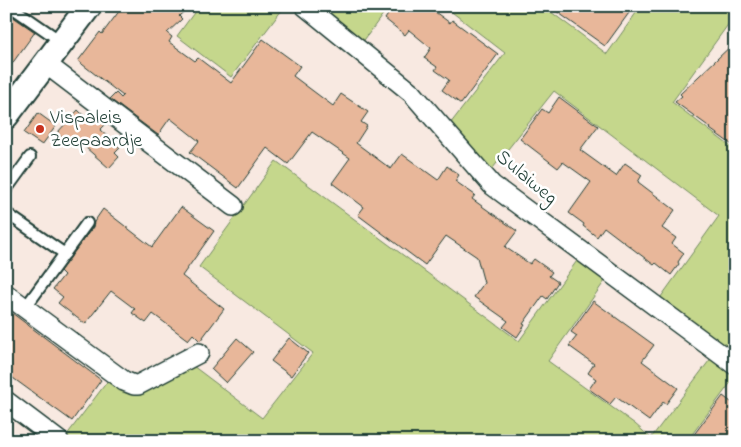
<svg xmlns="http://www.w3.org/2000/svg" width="741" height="447" viewBox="0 0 741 447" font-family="'Indie Flower',sans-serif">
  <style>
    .green { fill: #c5d78c; stroke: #728a60 }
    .building { fill: #e8b79a; stroke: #1f3d34 }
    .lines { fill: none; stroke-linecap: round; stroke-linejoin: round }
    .service-casing { stroke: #1f3d34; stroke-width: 14 }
    .minor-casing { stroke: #1f3d34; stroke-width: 22 }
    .tertiary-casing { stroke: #1f3d34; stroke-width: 28 }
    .service { stroke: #fff; stroke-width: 10 }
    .minor { stroke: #fff; stroke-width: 19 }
    .tertiary { stroke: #fff; stroke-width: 24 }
    .poi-dot { fill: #c8321e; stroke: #fff; stroke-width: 2 }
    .labels { text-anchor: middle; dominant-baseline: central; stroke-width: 5; stroke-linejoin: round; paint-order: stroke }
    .poi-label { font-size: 20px; fill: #1f3d34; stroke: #fff; text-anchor: start }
    .street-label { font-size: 20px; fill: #1f3d34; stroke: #fff }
  </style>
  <rect width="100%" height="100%" fill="#f8e9e1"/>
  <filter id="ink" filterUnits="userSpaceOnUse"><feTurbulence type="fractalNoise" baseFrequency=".02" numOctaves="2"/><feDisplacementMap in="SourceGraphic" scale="10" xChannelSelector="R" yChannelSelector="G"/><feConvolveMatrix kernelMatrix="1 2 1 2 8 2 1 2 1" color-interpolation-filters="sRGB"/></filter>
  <g filter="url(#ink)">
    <g class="green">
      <polygon points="199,6 285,6 231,77 177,36"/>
      <polygon points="328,6 389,6 362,43 325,10"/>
      <polygon points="444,6 543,6 607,54 641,6 735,6 735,15 672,102 735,150 735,357 658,301 719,216 554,91 489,173 450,124 505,53"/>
      <polygon points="276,161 519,341 579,258 607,278 548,361 635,424 651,438 712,357 735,373 735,377 687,441 72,441 66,436 113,374 133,389 193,366 262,418 313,353 199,267"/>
    </g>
    <g class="building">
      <polygon points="123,6 190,6 179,16 182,19 167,33 172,37 169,42 195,61 198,58 231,83 263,39 300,66 293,76 333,106 341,94 368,112 361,122 367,126 356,143 391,169 402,154 438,180 447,166 459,175 455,181 475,195 472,199 517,231 505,247 530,264 534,259 552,272 549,276 558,282 547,299 543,296 523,324 525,325 517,337 503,327 508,321 474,297 484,283 477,257 446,236 425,265 358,215 364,207 332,183 350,158 312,132 288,164 267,148 238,188 190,152 199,141 170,118 158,135 110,99 116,93 121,98 123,96 78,61 100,32 102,34"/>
      <polygon points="394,6 427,6 450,23 452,20 498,54 461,104 442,90 449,80 435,70 437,67 424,58 431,48 409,30 405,35 385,19"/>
      <polygon points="549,6 634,6 605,46"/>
      <polygon points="6,12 35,32 6,72"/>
      <polygon points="735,42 735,147 710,129 711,128 675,102 682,96 680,94"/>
      <polygon points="559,97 598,126 580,150 616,176 625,163 642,175 638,182 675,210 662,228 676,238 672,244 684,253 678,262 679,264 671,275 656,263 654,265 604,227 597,237 583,226 584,224 569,213 591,182 563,162 558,168 520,139 542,109 548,113"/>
      <polygon points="78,110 89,121 95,115 106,124 100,130 120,148 115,153 119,157 109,168 77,140 71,146 57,133"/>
      <polygon points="38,113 56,126 42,145 24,133"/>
      <polygon points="181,207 214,231 182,276 224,309 200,341 193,334 188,340 153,314 146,323 132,313 135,309 111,291 85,324 58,303 63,297 53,289 64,275 60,271 93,227 94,222 103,209 152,247"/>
      <polygon points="593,301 654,345 642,361 678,388 666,404 663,402 649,421 616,397 610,404 589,389 596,379 588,373 594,364 569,346 577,336 571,332"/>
      <polygon points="12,313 101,380 72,421 6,373 6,321"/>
      <polygon points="237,338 253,352 226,383 211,369"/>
      <polygon points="289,338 308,353 291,376 271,361"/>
      <polygon points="723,396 735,405 735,433 729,441 689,441"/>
    </g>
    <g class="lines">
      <defs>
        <g id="service">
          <polyline points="10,6 62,42"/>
          <polyline points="6,190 30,157"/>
          <polyline points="6,213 65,254"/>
          <polyline points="25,308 87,223"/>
        </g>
        <g id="minor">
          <polyline points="305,6 412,93 492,185 735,365"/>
          <polyline points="46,64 233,206"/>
          <polyline points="6,294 124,381 134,385 138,385 199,353"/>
          <polyline points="6,401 59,441"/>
        </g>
        <polyline id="tertiary" points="6,116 89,6"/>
      </defs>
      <use href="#service" class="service-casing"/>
      <use href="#minor" class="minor-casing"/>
      <use href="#tertiary" class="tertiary-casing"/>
      <use href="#service" class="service"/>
      <use href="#minor" class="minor"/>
      <use href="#tertiary" class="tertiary"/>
    </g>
  </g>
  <circle class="poi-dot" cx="40" cy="129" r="5"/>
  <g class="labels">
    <g class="poi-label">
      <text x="50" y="118">Vispaleis<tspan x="50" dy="23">Zeepaardje</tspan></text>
    </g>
    <g class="street-label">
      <text transform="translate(526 178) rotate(40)">Sulaiweg</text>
    </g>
  </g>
  <rect width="741" height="447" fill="none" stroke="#fff" stroke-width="25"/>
  <rect x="12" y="12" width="716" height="422" fill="none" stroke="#1f3d34" stroke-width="2" filter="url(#ink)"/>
</svg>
